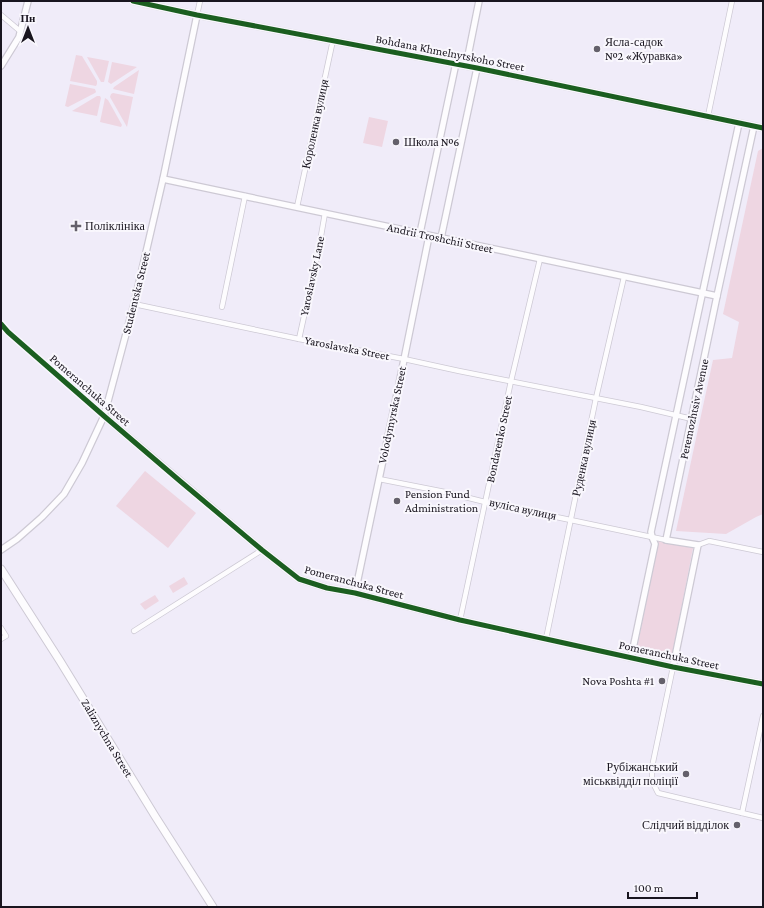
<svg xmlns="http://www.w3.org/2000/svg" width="764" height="908" viewBox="0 0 764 908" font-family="'Crimson Pro',serif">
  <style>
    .green { fill: #eed6e2 }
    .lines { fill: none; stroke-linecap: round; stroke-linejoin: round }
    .minor-casing { stroke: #cdc9d4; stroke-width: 6 }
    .tertiary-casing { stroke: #cdc9d4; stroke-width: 8 }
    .primary-casing { stroke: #cdc9d4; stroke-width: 9 }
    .minor { stroke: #fdfcfe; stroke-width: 4.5 }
    .tertiary { stroke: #fdfcfe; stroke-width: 5.5 }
    .primary { stroke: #fdfcfe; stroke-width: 7 }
    .cycleway-casing { stroke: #f9f7fd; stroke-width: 8 }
    .cycleway { stroke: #1b5e20; stroke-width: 5 }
    .poi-dot { fill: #64606b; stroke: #f9f7fd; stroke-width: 1.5 }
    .labels { text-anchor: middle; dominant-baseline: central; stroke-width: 4; stroke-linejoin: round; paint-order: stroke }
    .poi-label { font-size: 12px; fill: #19151f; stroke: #f9f7fd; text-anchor: start }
    .street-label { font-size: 12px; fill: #19151f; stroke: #f9f7fd }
  </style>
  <rect width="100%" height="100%" fill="#f0ecf9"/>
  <g class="green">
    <polygon points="76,55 82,56 97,81 97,84 96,86 70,81"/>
    <polygon points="87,57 109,61 104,82 101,82"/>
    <polygon points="112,62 137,67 111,84 108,82"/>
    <polygon points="139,70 134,94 113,89 114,87"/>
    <polygon points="70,84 95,89 96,92 95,93 68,107 65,106"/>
    <polygon points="113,93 133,97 127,127 110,97 111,94"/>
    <polygon points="97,96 100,96 101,98 97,116 72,111"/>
    <polygon points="105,98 108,100 122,125 121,127 100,122"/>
    <polygon points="369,117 388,121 382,147 363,143"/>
    <polygon points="763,148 763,514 756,517 726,534 676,531 713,360 732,358 739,322 723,314 758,151"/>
    <polygon points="145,471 196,513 168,548 116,506"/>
    <polygon points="658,541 693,548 672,656 637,649"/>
    <polygon points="184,577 188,584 173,593 169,586"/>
    <polygon points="155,595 159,601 145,610 140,604"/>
  </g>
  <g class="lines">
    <defs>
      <g id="minor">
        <polyline points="1,15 20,31"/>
        <polyline points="197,15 200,1"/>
        <polyline points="708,116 732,1"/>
        <polyline points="297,207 333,40"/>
        <polyline points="134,304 299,339 404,359 459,371 641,407 692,419"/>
        <polyline points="222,307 245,196"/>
        <polyline points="1,324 8,332 104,416"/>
        <polyline points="299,339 318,253 325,213"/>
        <polyline points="379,479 445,492 485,502 666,540"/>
        <polyline points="698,545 709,541 763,552"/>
        <polyline points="460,620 511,381 540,259"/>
        <polyline points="1,628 6,636 1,639"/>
        <polyline points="134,631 262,550"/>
        <polyline points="546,639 596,398 624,277"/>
        <polyline points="673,667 652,767 652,781 658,793 763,818"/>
        <polyline points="742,813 763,716"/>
      </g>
      <g id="tertiary">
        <polyline points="133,1 197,15 477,68 763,128"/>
        <polyline points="1,66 19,37 28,1"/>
        <polyline points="466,66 479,1"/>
        <polyline points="163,179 717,296"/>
        <polyline points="420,233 456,63"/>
        <polyline points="441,238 477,68"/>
        <polyline points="104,416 262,550 299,579 327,588 355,593 460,620 673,667 763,684"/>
        <polyline points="1,550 17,539 42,517 64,494 82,463 104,416 134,304 163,179 197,15"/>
        <polyline points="355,593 398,389 429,236"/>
        <polyline points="631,658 655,544 652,537 651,532 739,123"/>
        <polyline points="673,667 698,545 666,540 717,296 754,126"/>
      </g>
      <polyline id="primary" points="1,569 60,661 155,816 213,907"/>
    </defs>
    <use href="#minor" class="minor-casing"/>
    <use href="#tertiary" class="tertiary-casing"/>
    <use href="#primary" class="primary-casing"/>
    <use href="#minor" class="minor"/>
    <use href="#tertiary" class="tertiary"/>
    <use href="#primary" class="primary"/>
    <defs>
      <g id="cycleway">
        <polyline points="133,1 197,15 477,68 763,128"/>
        <polyline points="1,324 8,332 104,416 180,481 262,550 299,579 327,588 355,593 460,620 673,667 763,684"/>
      </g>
    </defs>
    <use href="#cycleway" class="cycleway-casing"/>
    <use href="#cycleway" class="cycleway"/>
  </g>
  <g class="poi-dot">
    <circle cx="597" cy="49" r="4"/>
    <circle cx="396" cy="142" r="4"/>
    <path d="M74 220h4v4h4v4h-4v4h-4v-4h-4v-4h4z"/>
    <circle cx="397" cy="501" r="4"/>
    <circle cx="662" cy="681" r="4"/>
    <circle cx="686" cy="774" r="4"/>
    <circle cx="737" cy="825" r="4"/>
  </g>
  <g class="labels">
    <g class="poi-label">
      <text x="605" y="42">Ясла-садок<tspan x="605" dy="14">№2 «Журавка»</tspan></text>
      <text x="404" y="142">Школа №6</text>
      <text x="85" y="226">Поліклініка</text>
      <text x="405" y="494">Pension Fund<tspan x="405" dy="14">Administration</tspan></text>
      <text x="654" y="681" text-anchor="end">Nova Poshta #1</text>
      <text x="678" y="767" text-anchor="end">Рубіжанський<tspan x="678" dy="14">міськвідділ поліції</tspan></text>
      <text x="729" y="825" text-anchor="end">Слідчий відділок</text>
    </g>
    <g class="street-label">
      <text transform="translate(450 53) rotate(11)">Bohdana Khmelnytskoho Street</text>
      <text transform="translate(315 124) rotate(-78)">Короленка вулиця</text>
      <text transform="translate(440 238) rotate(12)">Andrii Troshchii Street</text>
      <text transform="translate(312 276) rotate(-78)">Yaroslavsky Lane</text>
      <text transform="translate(136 293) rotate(-76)">Studentska Street</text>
      <text transform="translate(347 348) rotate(11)">Yaroslavska Street</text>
      <text transform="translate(90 390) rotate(41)">Pomeranchuka Street</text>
      <text transform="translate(694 409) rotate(-78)">Peremozhtsiv Avenue</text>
      <text transform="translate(392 415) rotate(-78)">Volodymyrska Street</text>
      <text transform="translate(499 439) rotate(-78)">Bondarenko Street</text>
      <text transform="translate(584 458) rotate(-78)">Руденка вулиця</text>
      <text transform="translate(523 509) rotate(12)">вуліса вулиця</text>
      <text transform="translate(354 582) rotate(15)">Pomeranchuka Street</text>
      <text transform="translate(669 655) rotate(12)">Pomeranchuka Street</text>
      <text transform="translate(107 738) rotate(59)">Zaliznychna Street</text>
    </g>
  </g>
  <rect width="764" height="908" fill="none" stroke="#19151f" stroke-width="4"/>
  <g transform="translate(28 28)" stroke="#f9f7fd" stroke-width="3" paint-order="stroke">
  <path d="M0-3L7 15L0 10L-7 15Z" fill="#19151f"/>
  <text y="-6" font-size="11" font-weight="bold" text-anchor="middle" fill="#19151f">Пн</text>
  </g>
  <path d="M628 892v6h69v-6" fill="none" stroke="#19151f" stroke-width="2"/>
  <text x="634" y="892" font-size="12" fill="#19151f" stroke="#f9f7fd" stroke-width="3" paint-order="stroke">100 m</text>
</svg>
